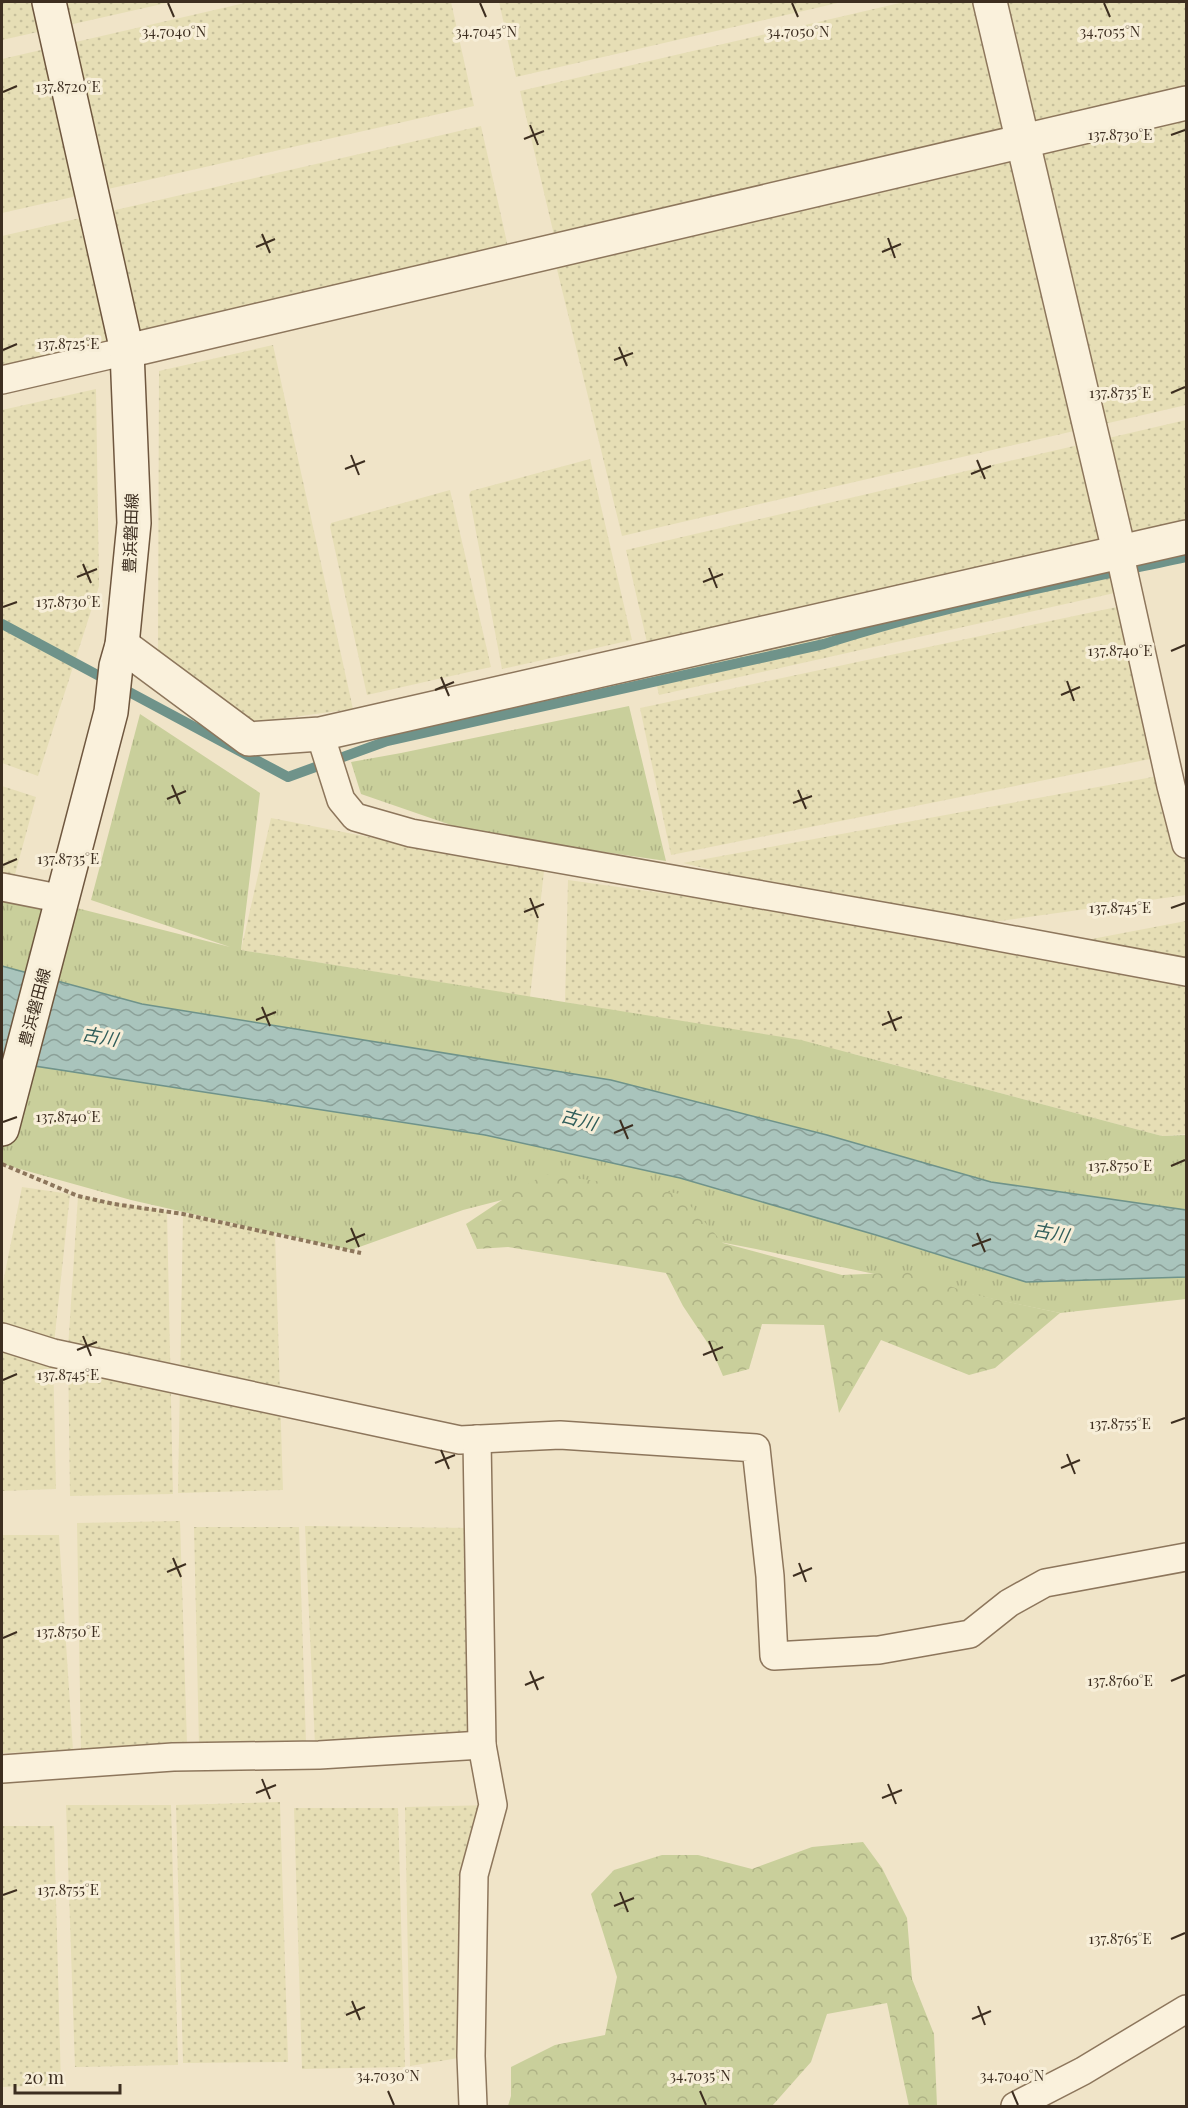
<svg xmlns="http://www.w3.org/2000/svg" width="1188" height="2108" viewBox="0 0 1188 2108" font-family="'Playfair Display','Noto Sans JP',serif">
  <style>
    .farmland { fill: url(#farmland-dots) }
    .grass { fill: url(#grass-tufts) }
    .forest { fill: url(#forest-crowns) }
    .water { fill: url(#water-waves); stroke: #6f938a; stroke-width: 1.5 }
    .lines { fill: none; stroke-linecap: round; stroke-linejoin: round }
    .stream { stroke: #6f938a; stroke-width: 10 }
    .minor-casing { stroke: #8d765c; stroke-width: 30 }
    .tertiary-casing { stroke: #8d765c; stroke-width: 36 }
    .secondary-casing { stroke: #6f573f; stroke-width: 36 }
    .path { stroke: #8d765c; stroke-width: 4; stroke-dasharray: 4.5 3; stroke-linecap: butt }
    .minor { stroke: #faf1dc; stroke-width: 27 }
    .tertiary { stroke: #faf1dc; stroke-width: 33 }
    .secondary { stroke: #faf1dc; stroke-width: 33 }
    .ticks { fill: none; stroke: #3d2e20; stroke-width: 2 }
    .labels { text-anchor: middle; dominant-baseline: central; stroke-width: 6; stroke-linejoin: round; paint-order: stroke }
    .street-label { font-size: 16px; fill: #3d2e20; stroke: #f7eed8 }
    .water-label { font-size: 18px; font-style: italic; fill: #2f5d5a; stroke: #f7eed8 }
    .ticks-label { font-size: 15px; text-anchor: middle; fill: #3d2e20; stroke: #f7eed8; stroke-width: 6; stroke-linejoin: round; paint-order: stroke }
  </style>
  <defs>
    <pattern id="farmland-dots" width="8" height="8" patternUnits="userSpaceOnUse" patternTransform="scale(1.5)"><rect width="8" height="8" fill="#e6deb5"/><path d="M2 2h.1M6 6h.1" fill="none" stroke="#c6bf9b" stroke-width="1.8" stroke-linecap="round"/></pattern>
    <pattern id="grass-tufts" width="24" height="20" patternUnits="userSpaceOnUse" patternTransform="scale(1.5)"><rect width="24" height="20" fill="#c9cf9b"/><path d="M3 7l-1-3M5 7V3M7 7l1-3M15 17l-1-3M17 17v-4M19 17l1-3" fill="none" stroke="#aeb285"/></pattern>
    <pattern id="forest-crowns" width="20" height="18" patternUnits="userSpaceOnUse" patternTransform="scale(1.5)"><rect width="20" height="18" fill="#c9cf9b"/><path d="M2 6a3 3 0 1 1 6 0M12 15a3 3 0 1 1 6 0" fill="none" stroke="#aeb285"/></pattern>
    <pattern id="water-waves" width="16" height="10" patternUnits="userSpaceOnUse" patternTransform="scale(1.5)"><rect width="16" height="10" fill="#a9c4bc"/><path d="M0 5q4-4 8 0t8 0" fill="none" stroke="#8ba098"/></pattern>
  </defs>
  <rect width="100%" height="100%" fill="#f0e4c8"/>
  <g class="farmland">
    <polygon points="2,2 171,2 2,40"/>
    <polygon points="249,2 451,2 474,106 2,213 2,59"/>
    <polygon points="499,2 842,2 516,77"/>
    <polygon points="904,2 1186,2 1186,405 622,536 554,257 554,235 520,91"/>
    <polygon points="481,126 514,274 2,390 2,236"/>
    <polygon points="273,345 353,709 248,723 158,654 159,371"/>
    <polygon points="96,389 99,586 38,776 2,763 2,410"/>
    <polygon points="1186,420 1186,537 1120,551 1128,590 659,695 626,550"/>
    <polygon points="590,459 632,640 502,669 469,495 471,491"/>
    <polygon points="450,490 491,667 367,695 330,527 331,523"/>
    <polygon points="1131,604 1165,756 671,855 640,708"/>
    <polygon points="1169,774 1186,843 1186,895 950,928 683,863"/>
    <polygon points="2,786 36,797 11,889 2,887"/>
    <polygon points="271,818 544,871 530,997 241,950"/>
    <polygon points="568,880 1050,947 1186,921 1186,1134 1162,1136 854,1054 737,1036 565,1002"/>
    <polygon points="22,1187 70,1194 53,1353 56,1489 2,1491 2,1288"/>
    <polygon points="78,1196 167,1212 173,1494 70,1496 68,1349"/>
    <polygon points="183,1214 275,1232 283,1490 178,1493"/>
    <polygon points="180,1521 187,1745 81,1753 77,1523"/>
    <polygon points="305,1526 472,1528 482,1745 315,1745"/>
    <polygon points="194,1527 299,1527 306,1742 199,1746"/>
    <polygon points="2,1535 59,1535 73,1751 2,1753"/>
    <polygon points="280,1802 288,2062 183,2063 176,1805"/>
    <polygon points="66,1805 171,1805 178,2065 75,2067"/>
    <polygon points="493,1805 471,2056 410,2066 405,1807"/>
    <polygon points="294,1808 398,1808 405,2067 302,2069"/>
    <polygon points="2,1826 54,1826 61,2085 2,2087"/>
  </g>
  <g class="grass">
    <polygon points="629,706 666,861 474,833 361,794 351,762 401,753"/>
    <polygon points="140,714 260,793 241,950 801,1040 1162,1136 1186,1135 1186,1299 1060,1313 756,1249 502,1200 463,1210 351,1250 131,1200 2,1164 2,889 230,947 91,900"/>
  </g>
  <g class="forest">
    <polygon points="545,1174 640,1187 680,1194 723,1243 842,1275 911,1272 972,1294 1060,1313 995,1368 969,1375 881,1340 839,1413 824,1325 762,1324 749,1369 723,1376 711,1348 683,1306 666,1273 508,1247 477,1249 466,1224 502,1200"/>
    <polygon points="863,1842 882,1868 907,1918 912,1979 934,2034 937,2106 909,2106 887,2003 827,2014 811,2062 772,2106 508,2106 511,2096 511,2067 555,2045 605,2035 617,1977 591,1894 614,1870 662,1855 698,1855 752,1869 812,1847"/>
  </g>
  <polygon class="water" points="2,966 142,1004 611,1080 827,1135 991,1182 1186,1210 1186,1277 1026,1282 876,1235 680,1178 485,1135 2,1061"/>
  <g class="lines">
    <path class="stream" d="M2 624 288 777 387 741 824 644C942 606 1065 583 1186 557"/>
    <defs>
      <g id="minor">
        <polyline points="2,380 127,351"/>
        <polyline points="1119,551 1171,786 1186,844"/>
        <polyline points="320,734 341,800 355,817 411,833 950,928 1186,972"/>
        <polyline points="2,887 63,899"/>
        <polyline points="2,1337 53,1353 460,1440 560,1435 756,1448 770,1576 774,1656 879,1650 970,1634 1009,1603 1045,1583 1186,1557"/>
        <polyline points="2,1769 173,1757 319,1755 482,1745"/>
        <polyline points="473,2106 471,2056 474,1875 493,1805 482,1745 477,1439"/>
        <polyline points="1015,2106 1083,2071 1186,2009"/>
      </g>
      <g id="tertiary">
        <polyline points="990,2 1119,551"/>
        <polyline points="127,351 1186,103"/>
        <polyline points="122,645 249,739 320,734 1186,537"/>
      </g>
      <polyline id="secondary" points="2,1129 111,712 116,666 122,645 134,523 127,351 49,2"/>
    </defs>
    <use href="#minor" class="minor-casing"/>
    <use href="#tertiary" class="tertiary-casing"/>
    <use href="#secondary" class="secondary-casing"/>
    <polyline class="path" points="2,1164 78,1196 114,1204 183,1214 361,1253"/>
    <use href="#minor" class="minor"/>
    <use href="#tertiary" class="tertiary"/>
    <use href="#secondary" class="secondary"/>
  </g>
  <path class="ticks" d="M168 3 174 17M480 3 486 17M792 3 798 17M1104 3 1110 17M3 92 17 86M530 125 538 145M1171 135 1185 130M524 139 544 131M262 234 270 253M888 238 895 258M256 247 275 239M882 252 901 244M619 347 627 366M3 350 17 344M614 360 633 353M1171 393 1185 387M351 455 359 475M977 460 985 479M345 469 365 461M971 474 991 466M83 564 91 583M709 568 717 588M77 577 97 569M703 582 723 574M3 607 17 602M1171 651 1185 645M441 677 449 696M1067 681 1074 701M435 690 454 682M1061 695 1080 687M172 785 180 804M798 790 806 809M167 799 186 791M793 803 812 796M3 865 17 859M530 898 538 918M1171 908 1185 903M524 912 544 904M262 1007 270 1026M888 1011 896 1031M256 1020 276 1012M882 1025 902 1017M620 1120 628 1139M3 1122 17 1117M614 1133 633 1125M1171 1166 1185 1160M351 1228 359 1247M977 1233 985 1252M346 1242 365 1234M972 1246 991 1239M83 1336 91 1356M709 1341 717 1361M77 1350 97 1342M703 1355 723 1347M3 1380 17 1374M1171 1423 1185 1418M441 1450 449 1469M1067 1454 1075 1474M435 1463 455 1455M1061 1468 1080 1460M173 1558 181 1577M799 1563 806 1582M167 1572 186 1564M793 1576 812 1568M3 1638 17 1632M530 1671 538 1690M1171 1681 1185 1675M525 1685 544 1677M262 1779 270 1799M888 1784 896 1804M256 1793 276 1785M882 1798 902 1790M620 1892 628 1912M3 1895 17 1890M614 1906 634 1898M1171 1939 1185 1933M352 2001 360 2020M978 2006 985 2025M346 2015 365 2007M972 2019 991 2011M388 2091 394 2105M700 2091 706 2105M1012 2091 1018 2105"/>
  <g class="labels">
    <g class="street-label">
      <text transform="translate(130 533) rotate(-88)">豊浜磐田線</text>
      <text transform="translate(34 1007) rotate(-75)">豊浜磐田線</text>
    </g>
    <g class="water-label">
      <text transform="translate(100 1036) rotate(10)">古川</text>
      <text transform="translate(579 1119) rotate(15)">古川</text>
      <text transform="translate(1051 1232) rotate(10)">古川</text>
    </g>
  </g>
  <g class="ticks-label">
    <text x="174" y="37">34.7040°N</text>
    <text x="486" y="37">34.7045°N</text>
    <text x="798" y="37">34.7050°N</text>
    <text x="1110" y="37">34.7055°N</text>
    <text x="68" y="92">137.8720°E</text>
    <text x="1120" y="140">137.8730°E</text>
    <text x="68" y="349">137.8725°E</text>
    <text x="1120" y="398">137.8735°E</text>
    <text x="68" y="607">137.8730°E</text>
    <text x="1120" y="656">137.8740°E</text>
    <text x="68" y="864">137.8735°E</text>
    <text x="1120" y="913">137.8745°E</text>
    <text x="68" y="1122">137.8740°E</text>
    <text x="1120" y="1171">137.8750°E</text>
    <text x="68" y="1380">137.8745°E</text>
    <text x="1120" y="1429">137.8755°E</text>
    <text x="68" y="1637">137.8750°E</text>
    <text x="1120" y="1686">137.8760°E</text>
    <text x="68" y="1895">137.8755°E</text>
    <text x="1120" y="1944">137.8765°E</text>
    <text x="388" y="2081">34.7030°N</text>
    <text x="700" y="2081">34.7035°N</text>
    <text x="1012" y="2081">34.7040°N</text>
  </g>
  <rect width="1188" height="2108" fill="none" stroke="#3d2e20" stroke-width="6"/>
  <path d="M15 2084v9h105v-9" fill="none" stroke="#3d2e20" stroke-width="3"/>
  <text x="24" y="2084" font-size="18" fill="#3d2e20" stroke="#f7eed8" stroke-width="4.5" paint-order="stroke">20 m</text>
</svg>
